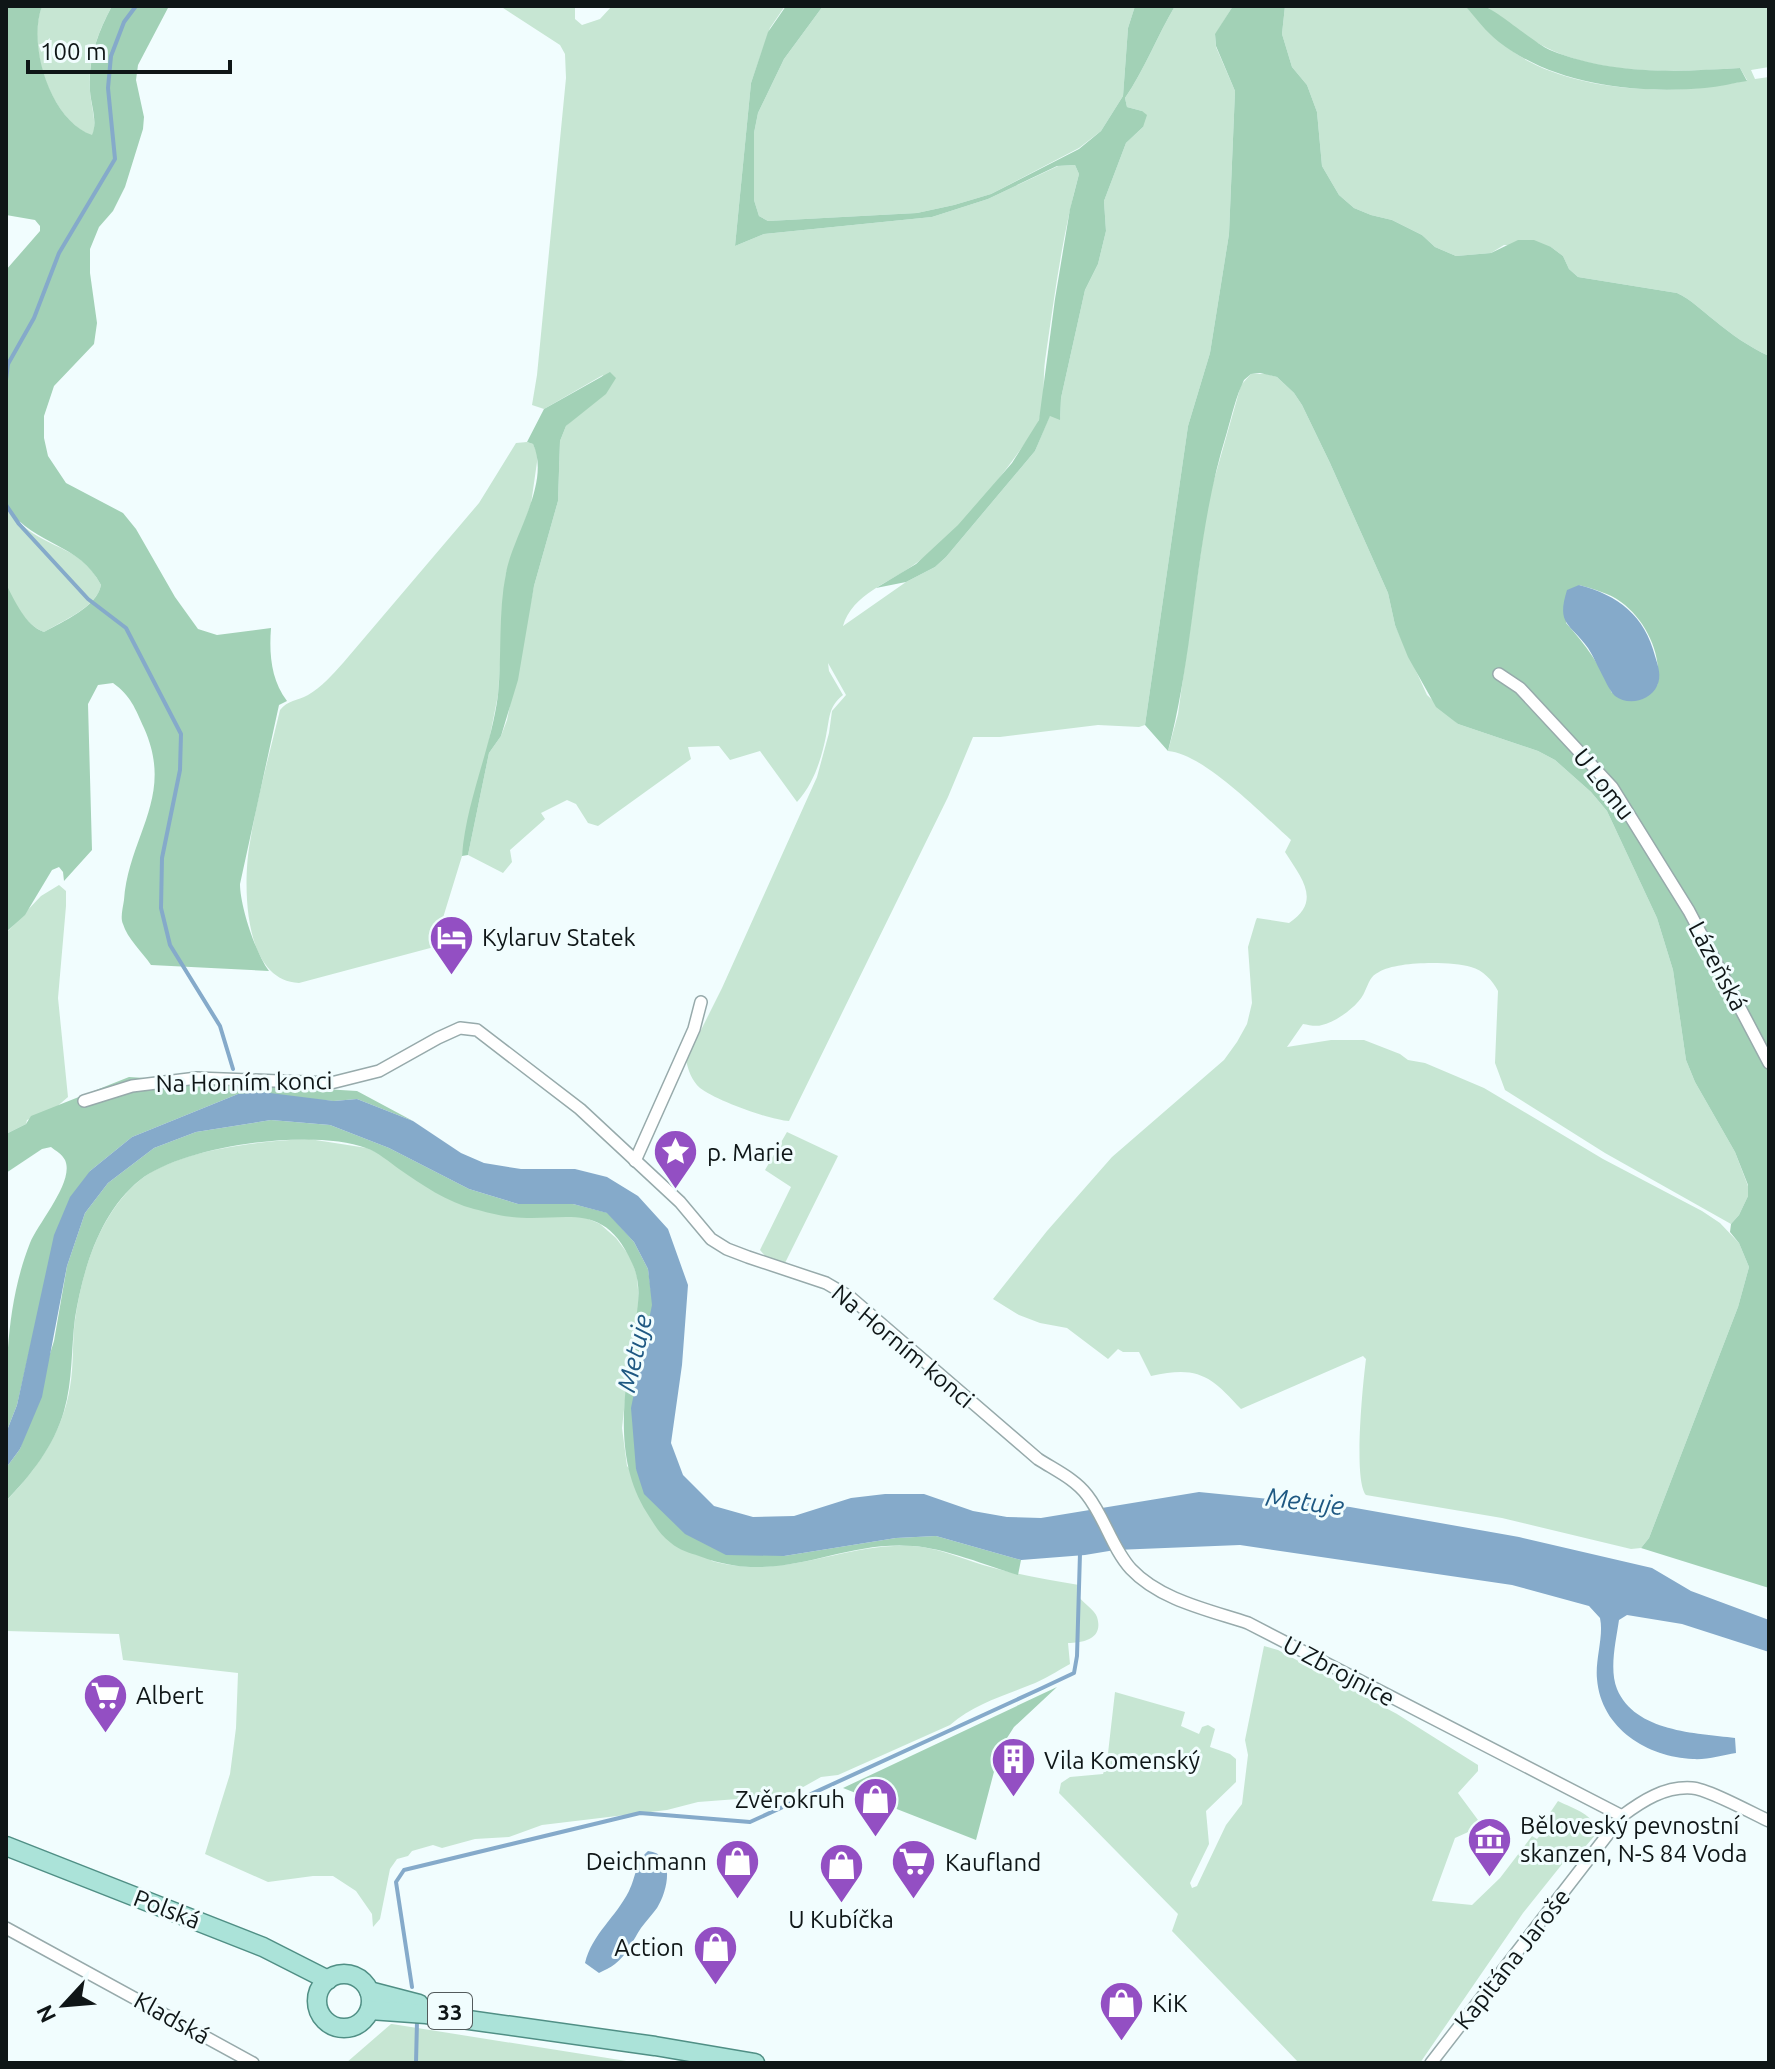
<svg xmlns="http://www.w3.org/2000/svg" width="1775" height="2069" viewBox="0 0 1775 2069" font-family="Ubuntu,sans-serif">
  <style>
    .green { fill: #c7e6d3 }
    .forest { fill: #a2d1b6; fill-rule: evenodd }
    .water { fill: #85aaca }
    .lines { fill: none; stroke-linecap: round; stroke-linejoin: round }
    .stream { stroke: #85aaca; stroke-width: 4 }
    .street-casing { stroke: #97aaab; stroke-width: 14 }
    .primary-casing { stroke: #508f85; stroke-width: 21 }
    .street { stroke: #fff; stroke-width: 11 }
    .primary { stroke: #abe3d9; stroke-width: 18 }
    .labels { text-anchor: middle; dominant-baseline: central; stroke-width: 6; stroke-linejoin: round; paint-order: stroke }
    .shield { fill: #f1fdfe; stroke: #535b5c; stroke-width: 2 }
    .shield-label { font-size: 22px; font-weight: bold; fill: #0f1617 }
    .street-label { font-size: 24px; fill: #0f1617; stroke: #f1fdfe }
    .poi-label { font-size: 24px; fill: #0f1617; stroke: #f1fdfe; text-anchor: start }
    .water-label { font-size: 26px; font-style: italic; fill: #1e5882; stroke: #f1fdfe }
  </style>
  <rect width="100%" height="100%" fill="#f1fdfe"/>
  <g class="green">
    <path d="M42 6H112C97 34 88 59 90 91 91 106 97 122 93 136 51 121 26 46 42 6Z"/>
    <path d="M500 6H575V19L582 25 600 19 612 6H785L770 28 751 83 735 246 764 234 932 217 988 199 1058 166 1075 165 1079 174C1062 235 1054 299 1045 361 1042 384 1047 412 1033 432 1000 479 962 530 915 564 891 582 852 594 843 626L906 582 935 567 946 557 1035 451 1050 415 1060 419 1061 398 1085 290 1098 264 1106 231 1104 201 1126 143 1143 127 1142 111 1127 107 1125 98C1145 69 1157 36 1175 6H1233L1215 35 1216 47 1235 91 1229 234 1210 353 1188 426 1145 725 1139 727 1098 725 1000 737H973L948 797 789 1121C770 1120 715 1100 700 1088 692 1081 688 1070 686 1060L722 988 817 777 829 733 832 711 846 695 828 663 829 671 843 695C828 707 830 718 826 736 821 760 814 783 797 802L760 751 730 760 719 746 688 747 691 759 598 826 588 823 576 804 567 800 541 813 545 819 510 850 512 862 503 873 468 855 489 753 501 736 507 720 534 586 558 501 560 441 566 426 579 414 603 375 544 409 532 405 537 375 566 78 565 54 560 45Z"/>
    <polygon points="823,6 1135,6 1128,28 1123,96 1101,131 1079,148 991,194 954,205 917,213 768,221 759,216 754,200 754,133 758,113 784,59"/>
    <path d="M1285 6H1465C1485 27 1503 48 1530 62 1589 93 1684 96 1747 80L1740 68C1678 72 1604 76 1547 48 1524 37 1506 22 1486 6H1769V67L1751 70 1755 79 1769 77V356C1749 347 1731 334 1714 320 1701 310 1692 300 1677 293L1578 277 1569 269 1563 256 1551 247 1504 245 1491 253 1456 256 1435 247 1422 235 1392 220 1371 215 1354 208 1339 195 1322 166 1317 112 1307 85 1292 67 1282 34Z"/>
    <path d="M1251 374H1267L1277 377 1294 393 1302 405 1330 463 1388 593 1395 625 1427 695 1458 724 1538 751 1555 760 1591 792 1607 811 1657 918 1673 970 1686 1060 1695 1082 1735 1152 1748 1186V1196L1739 1215 1731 1224 1605 1153 1505 1090 1495 1063 1498 991C1493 981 1483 970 1471 967 1450 961 1397 961 1379 972 1370 976 1369 983 1365 991 1360 1005 1336 1022 1322 1025 1316 1027 1309 1025 1303 1024L1287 1047 1331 1040H1364L1400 1054 1408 1060 1425 1063 1484 1088 1603 1159 1702 1211 1720 1223 1739 1243 1749 1267 1738 1307 1649 1538 1641 1548 1631 1549 1502 1518 1366 1495C1353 1480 1363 1382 1366 1359L1363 1356 1241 1409C1211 1376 1198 1365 1151 1376L1139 1352H1123L1118 1349 1108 1359 1067 1328 1040 1323 1019 1315 993 1299 1047 1231 1112 1157 1224 1060 1237 1042 1247 1024 1252 1003 1248 947 1256 920 1257 918 1289 923C1322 901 1302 879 1285 852L1291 840C1264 816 1203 753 1168 751L1178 714 1208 501 1241 385Z"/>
    <path d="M527 442 533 444 537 453V462L531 504 506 573 498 695 488 746 462 856 434 947 299 983C244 981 243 889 249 848 256 802 269 756 280 710 288 700 297 701 308 695 322 687 332 675 343 663L479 503 516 443Z"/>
    <path d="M6 506C11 512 16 520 22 525 52 551 81 546 101 585 97 607 62 621 44 632 28 627 10 599 6 583 2 563 6 527 6 506Z"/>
    <polygon points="59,885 66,891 66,906 58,998 68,1097 54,1109 27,1120 26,1124 6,1134 6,933 41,896"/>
    <polygon points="787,1132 838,1156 785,1263 766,1257 760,1250 791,1187 765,1170"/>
    <path d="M309 1139 367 1148 514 1217 565 1215 584 1217 600 1224 616 1238 631 1258 637 1276 639 1304 631 1345 622 1428 627 1466 712 1561C786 1581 841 1543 912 1546 935 1547 961 1558 983 1565 1015 1574 1046 1580 1079 1585V1597C1084 1604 1095 1610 1097 1617 1104 1639 1083 1643 1068 1643L1070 1664C1057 1671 1044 1680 1030 1685 1001 1697 974 1704 950 1725L838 1775 821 1777 789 1795 698 1802 667 1810 542 1825 509 1837 475 1839 442 1848 433 1845 412 1851 408 1856 397 1859 390 1869 380 1919 373 1927 372 1914 356 1891 333 1876H313L268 1882 205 1854 230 1774 236 1728 238 1673 123 1660 119 1634 6 1631V1501C37 1469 63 1432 70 1387 74 1365 72 1342 75 1320 82 1270 100 1213 140 1180 178 1149 261 1141 309 1139Z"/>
    <path d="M1264 1646 1278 1650 1397 1714 1478 1765V1771L1458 1793 1478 1820 1477 1828 1455 1838 1432 1901 1472 1905 1500 1878 1532 1836 1537 1839 1546 1829 1541 1826 1558 1801C1574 1809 1595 1814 1597 1833L1585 1847 1575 1848 1523 1913 1420 2063H1299L1172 1931 1178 1914 1059 1793 1061 1783 1070 1777 1103 1774 1107 1762 1115 1692 1185 1712 1181 1726 1199 1734 1202 1727 1208 1725 1215 1729 1210 1747 1230 1754 1236 1759V1782L1206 1811 1209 1844 1190 1883 1192 1888 1197 1886 1226 1825 1242 1804 1248 1755 1245 1740Z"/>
    <polygon points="391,2024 392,2024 639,2063 346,2063"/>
  </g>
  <g class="forest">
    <path d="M6 6H42C27 46 51 121 92 135 98 122 91 105 90 91 88 59 97 34 112 6H169L138 65 136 80 144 117 143 129 125 187 113 211 99 227 90 249V273L97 323 94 344 54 386 44 416V438L48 456 66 483 123 513 136 529 175 597 198 629 217 635 271 628C269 654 271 680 287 701L279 705 240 884C240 906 256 954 269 971L151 965C143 953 127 938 123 924 120 918 123 907 124 900 129 835 175 797 144 728 135 708 131 696 113 683L98 685 88 704 92 850 64 881 63 872 59 867 52 870 25 915 6 932V584C15 601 25 625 44 632 62 622 97 607 101 585 79 542 35 547 6 506V270L40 231V226L35 220 6 215Z"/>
    <path d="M786 6H823L784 59 758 113 754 133V200L759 216 768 221 917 213 954 205 991 194 1079 149 1101 131 1123 96 1128 28 1135 6H1175C1157 36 1145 69 1125 98L1127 107 1142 111 1147 115 1143 127 1126 143 1104 201 1106 231 1098 264 1085 290 1061 398 1060 420 1050 416 1035 451 946 557 935 567 906 582 876 588 916 564 958 525 1012 463 1039 420 1055 299 1070 209 1079 174 1075 165 1057 166 988 199 932 217 764 234 735 246 751 83 768 32Z"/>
    <path d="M1233 6H1285L1282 34 1292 67 1307 85 1317 112 1322 166 1339 195 1354 208 1371 215 1392 220 1422 235 1435 247 1456 256 1491 253 1518 240H1534L1551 247 1563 256 1569 269 1578 277 1677 293C1692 300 1701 310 1714 320 1731 334 1749 347 1769 356V1588L1641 1548 1649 1538 1738 1307 1749 1267 1739 1243 1730 1232 1731 1224 1739 1215 1748 1196V1185L1735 1152 1695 1082 1686 1060 1673 970 1657 918 1607 811 1591 792 1555 760 1538 751 1458 724 1436 707 1408 657 1395 625 1388 593 1330 463 1302 405 1294 393 1277 377 1260 373 1251 374 1244 380C1236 396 1232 415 1227 432 1194 537 1196 646 1168 751L1145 725 1188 426 1210 353 1229 234 1235 91 1216 46 1215 34ZM1579 585C1593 589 1609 593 1621 602 1646 620 1663 656 1657 686L1612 693C1601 666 1586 645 1566 623Z"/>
    <path d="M1465 6C1470 6 1478 5 1483 6 1494 8 1533 42 1550 50 1611 75 1677 72 1740 68L1747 81C1733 83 1719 87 1705 88 1636 94 1554 85 1499 42 1486 32 1476 18 1465 6Z"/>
    <path d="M610 372 616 378 606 394 566 426 560 441 558 501 534 586 518 680 501 736 489 753 468 855 462 856C466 801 491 749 498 695 502 655 498 613 506 573 513 535 551 483 533 444L527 442 544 409Z"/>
    <path d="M129 1077 357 1091 413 1121 357 1099 334 1101 238 1094 132 1137 90 1171 31 1344 17 1405 6 1433C6 1368 6 1304 30 1243 38 1223 75 1181 65 1160 62 1154 56 1151 51 1147L42 1149 6 1173V1134L26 1124 31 1116Z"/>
    <path d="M271 1120 330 1125 389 1148 469 1189 518 1204H573L608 1213 634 1242 648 1269 653 1305 643 1353 636 1469 784 1556 896 1538 936 1536 1021 1560 1018 1575C988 1566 944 1548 913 1546 836 1540 781 1588 699 1556 690 1553 679 1550 671 1543 660 1535 654 1524 647 1513 615 1462 623 1403 631 1347 635 1319 645 1290 632 1263 603 1198 564 1223 512 1217 500 1216 486 1212 474 1209 447 1202 422 1185 399 1169 389 1162 378 1152 366 1148 313 1128 185 1145 140 1180 100 1212 83 1269 75 1318 71 1349 73 1380 64 1411 54 1446 31 1475 6 1501V1468L20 1449 54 1341 67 1266 85 1213 108 1183 154 1148 196 1132Z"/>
    <polygon points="1057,1687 1014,1727 1000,1749 976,1840 843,1788"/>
  </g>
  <g class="water">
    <path d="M1579 585C1618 595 1645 616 1655 656 1658 666 1662 676 1657 686 1650 701 1628 706 1615 696 1608 690 1596 660 1588 648 1570 623 1556 625 1567 590Z"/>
    <path d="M262 1092 334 1101 357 1099 413 1121 461 1153 484 1163 521 1169H575L607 1177 638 1196 668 1229 688 1285 682 1365 671 1443 683 1475 714 1506 753 1517 794 1516 851 1498 885 1494H924L973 1511 1007 1517 1041 1518 1199 1492 1350 1507 1519 1537 1652 1568 1691 1591 1769 1620V1652L1682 1624 1627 1615 1619 1620C1616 1641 1609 1669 1617 1689 1635 1732 1696 1733 1735 1738L1736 1753C1723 1755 1707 1760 1693 1759 1648 1757 1601 1729 1597 1679 1595 1659 1604 1636 1600 1618L1589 1606 1512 1585 1240 1545 1115 1550 1085 1555 1021 1560 936 1536 896 1538 784 1556 726 1555 685 1534 644 1494 636 1469 631 1408 652 1305 648 1269 634 1242 607 1213 573 1204H518L469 1189 389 1148 330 1125 271 1120 196 1132 154 1148 108 1183 85 1213 67 1266 42 1397 20 1449 6 1468V1433L17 1405 54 1235 70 1197 90 1171 132 1137 238 1094Z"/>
    <path d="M648 1851C676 1854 668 1891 657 1908 652 1915 646 1921 641 1928 633 1940 627 1955 615 1964 610 1968 604 1970 599 1973L585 1963C592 1934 616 1917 629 1891 636 1877 636 1861 648 1851Z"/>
  </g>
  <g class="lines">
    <g class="stream">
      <polyline points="6,380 8,364 34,318 59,253 115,159 108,88 111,56 124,22 136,6"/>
      <polyline points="6,505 19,524 88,599 126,628 181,734 180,770 162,858 161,908 170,945 220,1026 233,1069"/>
      <polyline points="412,1987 396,1882 404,1870 640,1813 750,1822 1040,1689 1074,1673 1077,1656 1080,1553"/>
      <polyline points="416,2063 417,2021"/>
    </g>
    <defs>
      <g id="street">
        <polyline points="1499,674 1520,688 1612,787 1689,911 1769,1063"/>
        <path d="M84 1101 132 1086 197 1078 331 1083 379 1071 438 1038 460 1028 477 1030 580 1109 680 1202 711 1239 727 1249 748 1257 826 1283 850 1297 1038 1459C1055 1470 1075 1479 1087 1495 1105 1518 1112 1548 1131 1569 1160 1600 1209 1610 1248 1623L1622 1816"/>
        <polyline points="635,1161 694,1029 701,1002"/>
        <polyline points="6,1928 253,2063"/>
        <path d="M1431 2063 1622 1816C1642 1801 1665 1786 1692 1788 1708 1789 1752 1813 1769 1821"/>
      </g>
      <g id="primary">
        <polyline points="6,1846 263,1947 328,1980"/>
        <circle cx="344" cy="2001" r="27"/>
        <polyline points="369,1991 419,2004"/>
        <polyline points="370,2010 426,2014 655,2046 755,2063"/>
      </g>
    </defs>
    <use href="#street" class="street-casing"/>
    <use href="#primary" class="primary-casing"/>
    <use href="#street" class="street"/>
    <use href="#primary" class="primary"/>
  </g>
  <defs>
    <symbol id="hotel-pin" viewBox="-11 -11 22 30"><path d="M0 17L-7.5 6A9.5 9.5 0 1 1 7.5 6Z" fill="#934fc3" stroke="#f1fdfe"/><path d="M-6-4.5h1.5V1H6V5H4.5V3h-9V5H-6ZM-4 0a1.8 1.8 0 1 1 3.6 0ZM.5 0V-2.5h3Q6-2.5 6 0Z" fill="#fff"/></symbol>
    <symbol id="sight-pin" viewBox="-11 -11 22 30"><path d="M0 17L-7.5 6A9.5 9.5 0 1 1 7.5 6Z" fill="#934fc3" stroke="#f1fdfe"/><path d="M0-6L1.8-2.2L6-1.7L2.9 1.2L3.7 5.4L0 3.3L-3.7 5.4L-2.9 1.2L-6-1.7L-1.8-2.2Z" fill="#fff"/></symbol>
    <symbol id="supermarket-pin" viewBox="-11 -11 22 30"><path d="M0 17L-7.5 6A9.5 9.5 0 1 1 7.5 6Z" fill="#934fc3" stroke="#f1fdfe"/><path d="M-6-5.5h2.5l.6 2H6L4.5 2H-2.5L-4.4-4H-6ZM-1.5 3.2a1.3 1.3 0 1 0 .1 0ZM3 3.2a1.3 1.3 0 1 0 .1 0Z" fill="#fff"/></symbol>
    <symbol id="building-pin" viewBox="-11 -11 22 30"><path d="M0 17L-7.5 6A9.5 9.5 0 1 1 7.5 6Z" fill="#934fc3" stroke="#f1fdfe"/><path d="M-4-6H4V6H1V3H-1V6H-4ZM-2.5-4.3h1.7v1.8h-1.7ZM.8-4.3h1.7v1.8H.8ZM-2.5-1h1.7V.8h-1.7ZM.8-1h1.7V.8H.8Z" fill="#fff"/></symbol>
    <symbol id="shop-pin" viewBox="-11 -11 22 30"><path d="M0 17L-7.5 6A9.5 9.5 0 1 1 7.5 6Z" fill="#934fc3" stroke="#f1fdfe"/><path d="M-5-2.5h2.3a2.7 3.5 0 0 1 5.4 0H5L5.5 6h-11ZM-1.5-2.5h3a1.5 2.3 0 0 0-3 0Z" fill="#fff"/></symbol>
    <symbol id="museum-pin" viewBox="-11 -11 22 30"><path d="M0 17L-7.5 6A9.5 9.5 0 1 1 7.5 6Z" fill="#934fc3" stroke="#f1fdfe"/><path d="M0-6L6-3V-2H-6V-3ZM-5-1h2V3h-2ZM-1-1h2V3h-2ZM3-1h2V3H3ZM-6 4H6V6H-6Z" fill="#fff"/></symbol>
  </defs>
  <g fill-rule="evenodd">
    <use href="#hotel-pin" x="426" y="912" width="51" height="69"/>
    <use href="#sight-pin" x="650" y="1126" width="51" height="69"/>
    <use href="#supermarket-pin" x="80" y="1670" width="51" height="69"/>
    <use href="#building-pin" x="988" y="1734" width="51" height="69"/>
    <use href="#shop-pin" x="850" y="1774" width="51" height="69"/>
    <use href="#museum-pin" x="1464" y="1814" width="51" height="69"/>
    <use href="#shop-pin" x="712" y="1836" width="51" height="69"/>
    <use href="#supermarket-pin" x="888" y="1836" width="51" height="69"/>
    <use href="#shop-pin" x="816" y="1840" width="51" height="69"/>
    <use href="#shop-pin" x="690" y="1922" width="51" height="69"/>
    <use href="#shop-pin" x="1096" y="1978" width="51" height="69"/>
  </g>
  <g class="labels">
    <rect class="shield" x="428" y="1993" width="44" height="36" rx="6"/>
    <g class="shield-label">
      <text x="450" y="2011">33</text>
    </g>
    <g class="street-label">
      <text transform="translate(1604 784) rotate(52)">U Lomu</text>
      <text transform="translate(1718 966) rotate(62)">Lázeňská</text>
      <text transform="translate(244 1082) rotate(-1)">Na Horním konci</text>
      <text transform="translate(903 1346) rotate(40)">Na Horním konci</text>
      <text transform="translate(1339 1671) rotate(28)">U Zbrojnice</text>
      <text transform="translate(167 1909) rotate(21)">Polská</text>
      <text transform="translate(1512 1959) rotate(-52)">Kapitána Jaroše</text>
      <text transform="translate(172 2018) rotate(29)">Kladská</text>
    </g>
    <g class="poi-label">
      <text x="482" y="937">Kylaruv Statek</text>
      <text x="707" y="1152">p. Marie</text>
      <text x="136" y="1695">Albert</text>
      <text x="1044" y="1760">Vila Komenský</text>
      <text x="845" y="1799" text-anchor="end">Zvěrokruh</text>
      <text x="1520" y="1825">Běloveský pevnostní<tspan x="1520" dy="28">skanzen, N-S 84 Voda</tspan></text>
      <text x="707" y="1861" text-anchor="end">Deichmann</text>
      <text x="945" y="1862">Kaufland</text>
      <text x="841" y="1919" text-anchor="middle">U Kubíčka</text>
      <text x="684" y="1947" text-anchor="end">Action</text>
      <text x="1152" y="2003">KiK</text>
    </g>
    <g class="water-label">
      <text transform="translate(634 1353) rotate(-77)">Metuje</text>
      <text transform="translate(1305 1501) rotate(7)">Metuje</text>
    </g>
  </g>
  <rect width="1775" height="2069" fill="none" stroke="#0f1617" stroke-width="16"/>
  <g transform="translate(64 2005) rotate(244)" stroke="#f1fdfe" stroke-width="6" paint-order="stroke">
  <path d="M0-6L14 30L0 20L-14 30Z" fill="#0f1617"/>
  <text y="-12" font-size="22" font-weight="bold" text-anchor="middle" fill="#0f1617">N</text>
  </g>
  <path d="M28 60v12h202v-12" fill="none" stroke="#0f1617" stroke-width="4"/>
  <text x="40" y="60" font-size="24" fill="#0f1617" stroke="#f1fdfe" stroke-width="6" paint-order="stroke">100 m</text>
</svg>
